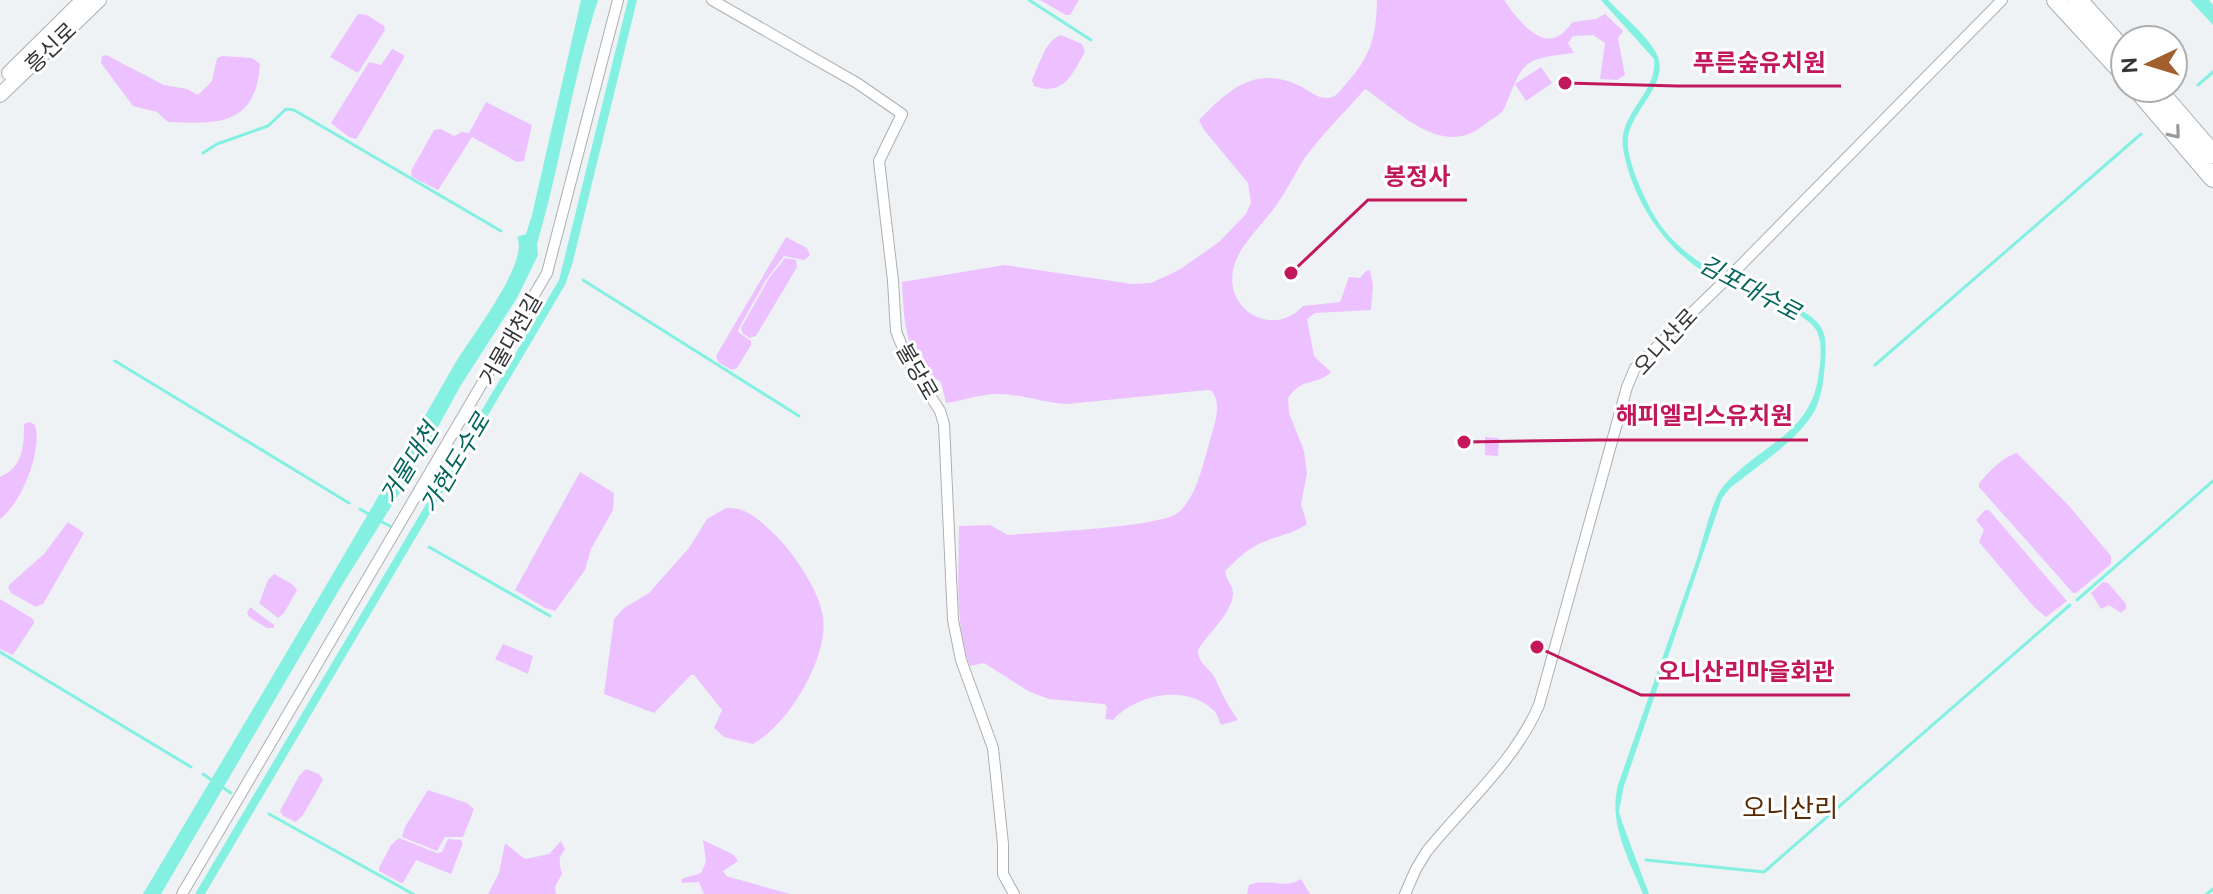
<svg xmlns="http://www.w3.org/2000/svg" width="2213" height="894" viewBox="0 0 2213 894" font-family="Ubuntu,'Noto Sans KR',sans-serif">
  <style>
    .green { fill: #edc1ff }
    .water { fill: #83f0e2 }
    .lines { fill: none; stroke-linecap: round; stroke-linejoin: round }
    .stream { stroke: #83f0e2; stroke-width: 3 }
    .minor-casing { stroke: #acafb2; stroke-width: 12 }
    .secondary-casing { stroke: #acafb2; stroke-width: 16 }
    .motorway-casing { stroke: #acafb2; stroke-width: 20 }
    .minor { stroke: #fff; stroke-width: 10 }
    .secondary { stroke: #fff; stroke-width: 14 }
    .motorway { stroke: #fff; stroke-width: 18 }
    .oneway { stroke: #9a9a9b }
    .labels { text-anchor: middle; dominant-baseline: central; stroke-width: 6; stroke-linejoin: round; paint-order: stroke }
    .street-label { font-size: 22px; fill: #343537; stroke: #fff }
    .water-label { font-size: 24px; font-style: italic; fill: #04665d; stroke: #fff }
    .quarter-label { font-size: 26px; fill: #572a05; stroke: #fff }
    .leader { fill: none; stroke: #c2185b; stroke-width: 3 }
    .callout-dot { fill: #c2185b; stroke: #fff; stroke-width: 3 }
    .callout-label { font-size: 24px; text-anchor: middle; font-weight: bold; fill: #c2185b; stroke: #fff; stroke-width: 6; stroke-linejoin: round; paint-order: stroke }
  </style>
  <rect width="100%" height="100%" fill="#eff2f5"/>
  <g class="green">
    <polygon points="1040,0 1079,0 1070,15 1066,15"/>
    <path d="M1377 0H1504C1515 15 1541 55 1565 31 1568 28 1570 25 1573 22L1596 19 1605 14 1623 31 1618 38 1625 75 1617 80 1600 79 1605 43 1593 35 1573 36 1568 43 1574 53C1518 59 1524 63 1504 109 1501 115 1490 120 1485 124 1443 160 1400 112 1365 89 1345 112 1322 134 1304 159 1294 175 1286 192 1275 207 1263 224 1247 238 1238 256 1214 304 1270 342 1303 306L1340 302 1349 277 1360 278 1366 271 1370 270 1373 285 1371 310 1315 313 1307 319 1314 356 1331 372C1315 387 1303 376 1288 398L1289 413 1304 451 1307 473 1301 504 1307 524C1294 533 1281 535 1266 541 1249 547 1238 558 1225 571 1226 581 1234 586 1233 595 1230 616 1208 633 1198 650 1198 664 1209 667 1215 678 1222 694 1228 706 1238 720L1221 725C1218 719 1218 713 1212 709 1184 684 1136 695 1113 720L1105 719 1107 707 1104 704 1049 699 1030 692 984 663 970 666C954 621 959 574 959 526L990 525 1008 535C1039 532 1161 528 1179 512 1197 495 1202 467 1209 444 1213 428 1223 406 1212 391L1207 390 1067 404C1043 403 1021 394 997 394 979 394 963 401 946 403L941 382C904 360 904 320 902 282L1005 265 1132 284 1151 283 1179 270 1219 242 1246 214 1251 203 1248 183 1204 130 1199 120C1230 88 1256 65 1300 86 1308 90 1318 99 1328 98 1336 98 1341 89 1346 84 1371 56 1376 37 1377 0Z"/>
    <polygon points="358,14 367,15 384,26 385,30 358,73 330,57"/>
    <path d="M1061 35 1082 44 1085 52C1072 74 1064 97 1034 86L1032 80C1039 66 1045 40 1061 35Z"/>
    <polygon points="392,49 404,55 404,58 360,133 356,139 349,137 331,123 369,62 381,65"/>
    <path d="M106 55 164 85 187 89 198 95 212 81 217 58 222 56 252 58 260 64C256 126 218 124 168 122L157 112 133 106 101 63 102 56Z"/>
    <polygon points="1541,67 1552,83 1526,101 1515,84"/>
    <polygon points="486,102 532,125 524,161 517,162 472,137 438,190 412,177 411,171 434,130 441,129 454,136 462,132 469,133"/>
    <polygon points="786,237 807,248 810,255 804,260 784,256 766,280 739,328 738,332 751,341 751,345 737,368 732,370 718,362 716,356"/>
    <polygon points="785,258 796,260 797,267 756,336 750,338 743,334 741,328 769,278"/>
    <path d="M30 422 35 425C43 450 21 504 0 519V477C23 467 24 447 24 424Z"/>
    <polygon points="1485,437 1499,438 1498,456 1485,455"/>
    <path d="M2017 453 2070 507 2111 556V564L2076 593H2073L1979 487V483C1989 472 2002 457 2017 453Z"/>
    <polygon points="580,472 614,493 613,510 591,549 585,570 555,611 545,608 515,590"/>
    <path d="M726 508C747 507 758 519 773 533 792 550 819 590 823 616 829 657 789 724 753 744L724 737 714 728 722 710 694 675H691L654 713 604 694 614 619 624 608 649 593 689 548 707 519Z"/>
    <polygon points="1985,510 1989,510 2067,601 2046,617 2034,607 1979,542 1984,530 1976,520"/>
    <polygon points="68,522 84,533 43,604 36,607 11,593 8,587 10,584 44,554"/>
    <polygon points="274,574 292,584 297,590 284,613 278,618 259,603 268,580"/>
    <polygon points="2103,582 2108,583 2126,604 2126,609 2121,613 2109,605 2101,609 2091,593"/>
    <polygon points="0,599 33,619 34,623 13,655 0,649"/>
    <polygon points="250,607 274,625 274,628 267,628 249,617 247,613"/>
    <polygon points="503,644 533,656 528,674 495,659"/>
    <polygon points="306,769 319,774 323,780 303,815 296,822 283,816 280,811 299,776"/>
    <polygon points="428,790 467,803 474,809 463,837 445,837 437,851 402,837 405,827"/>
    <polygon points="399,838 437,853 442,852 448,839 461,840 463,843 451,874 416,860 403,883 401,883 379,871 379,868 391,845"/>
    <polygon points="703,840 734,855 738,861 723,871 726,876 790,894 704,894 699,882 682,883 681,879 701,873 706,862"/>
    <path d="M561 841 565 849C558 858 559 863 562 874L555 887 556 894H488L499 873 505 843 525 859 549 854Z"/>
    <path d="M1301 879 1310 894H1247L1249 885C1268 877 1284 890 1301 879Z"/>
  </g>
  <g class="water">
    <path d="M581 0H598C572 80 561 163 537 244L538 255 517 298 461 385 417 465 339 590 161 894H143C247 719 352 544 453 367 469 339 530 263 517 237L526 234 532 215Z"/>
    <polygon points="628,0 637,0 572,265 565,285 205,894 195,894 559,280"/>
    <path d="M1601 0H1608C1621 14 1655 42 1659 60 1665 88 1631 111 1628 138 1626 157 1639 185 1647 202 1669 251 1716 275 1763 294 1782 301 1809 310 1821 327 1827 337 1826 351 1825 363 1824 378 1822 396 1815 410 1799 440 1756 467 1730 488L1722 498 1624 786 1619 811 1622 822 1649 894H1643C1629 859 1608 823 1618 785 1644 710 1670 636 1696 562 1702 544 1712 500 1722 488 1758 444 1813 436 1819 371 1821 359 1822 345 1818 334 1811 310 1736 291 1714 278 1666 252 1632 201 1623 148 1618 113 1658 93 1654 59Z"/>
    <polygon points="2190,0 2209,0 2213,5 2213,25"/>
  </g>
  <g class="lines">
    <g class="stream">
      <polyline points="1029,0 1091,40"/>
      <polyline points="2198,85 2213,72"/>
      <polyline points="203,153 217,144 268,126 286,109 294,110 501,231"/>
      <polyline points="583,280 799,416"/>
      <polyline points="115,361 349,503"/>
      <polyline points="1875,365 2141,134"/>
      <polyline points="360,509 370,515"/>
      <polyline points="380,521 390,526"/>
      <polyline points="429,547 550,616"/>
      <polyline points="2077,600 2213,481"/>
      <polyline points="0,652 191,767"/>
      <polyline points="203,774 213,781"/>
      <polyline points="222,787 231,793"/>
      <polyline points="269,814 413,894"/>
      <polyline points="1646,860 1764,872 2070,605"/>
      <polyline points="2207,894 2213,889"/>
    </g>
    <defs>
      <g id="minor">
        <polyline points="712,0 857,83 902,114 879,161 893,281 896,331 908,361 940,411 944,424 953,620 961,660 993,748 1003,844 1003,874 1014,894"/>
        <polyline points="182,894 547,273 618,0"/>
        <path d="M1405 894 1416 869 1427 851C1465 804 1515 761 1539 705L1627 387 1635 368 1740 266 2002 0"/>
      </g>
      <g id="secondary">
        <polyline points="9,73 83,0"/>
        <polyline points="0,95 99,0"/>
      </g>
      <g id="motorway">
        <polyline points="2056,0 2125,75"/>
        <polyline points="2078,0 2125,52"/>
        <polyline points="2136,88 2213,178"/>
        <polyline points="2156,88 2213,154"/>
      </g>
    </defs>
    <use href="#minor" class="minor-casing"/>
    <use href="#secondary" class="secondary-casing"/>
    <use href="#motorway" class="motorway-casing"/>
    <use href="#minor" class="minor"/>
    <use href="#secondary" class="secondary"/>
    <use href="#motorway" class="motorway"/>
  </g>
  <defs><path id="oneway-chevron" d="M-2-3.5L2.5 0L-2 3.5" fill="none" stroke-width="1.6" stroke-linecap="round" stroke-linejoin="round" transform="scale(2)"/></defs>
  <use class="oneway" href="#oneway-chevron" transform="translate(2175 133) rotate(50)"/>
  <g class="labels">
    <g class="street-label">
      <text transform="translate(50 47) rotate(-44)">흥신로</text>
      <text transform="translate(510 339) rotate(-60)">거물대천길</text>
      <text transform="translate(1665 341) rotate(-47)">오니산로</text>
      <text transform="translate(918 371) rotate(60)">불당로</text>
    </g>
    <g class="water-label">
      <text transform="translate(1750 288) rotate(28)">김포대수로</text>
      <text transform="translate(409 463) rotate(-59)">거물대천</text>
      <text transform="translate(455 463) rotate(-59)">가현도수로</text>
    </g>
    <g class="quarter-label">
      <text x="1790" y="807">오니산리</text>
    </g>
  </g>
  <path class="leader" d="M1565 83L1677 86H1841M1291 273L1368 200H1467M1464 442L1600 440H1808M1537 647L1641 695H1850"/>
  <g class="callout-dot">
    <circle cx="1565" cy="83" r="8"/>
    <circle cx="1291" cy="273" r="8"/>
    <circle cx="1464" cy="442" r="8"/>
    <circle cx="1537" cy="647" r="8"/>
  </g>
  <g class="callout-label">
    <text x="1759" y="71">푸른숲유치원</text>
    <text x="1417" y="185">봉정사</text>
    <text x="1704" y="424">해피엘리스유치원</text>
    <text x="1746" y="680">오니산리마을회관</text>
  </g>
  <g transform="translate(2149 64) rotate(266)"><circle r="38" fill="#ffffff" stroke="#aeaeaf" stroke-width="2"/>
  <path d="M0-6L14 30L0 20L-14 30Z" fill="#a3602f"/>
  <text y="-12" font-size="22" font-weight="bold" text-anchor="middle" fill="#343537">N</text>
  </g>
</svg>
